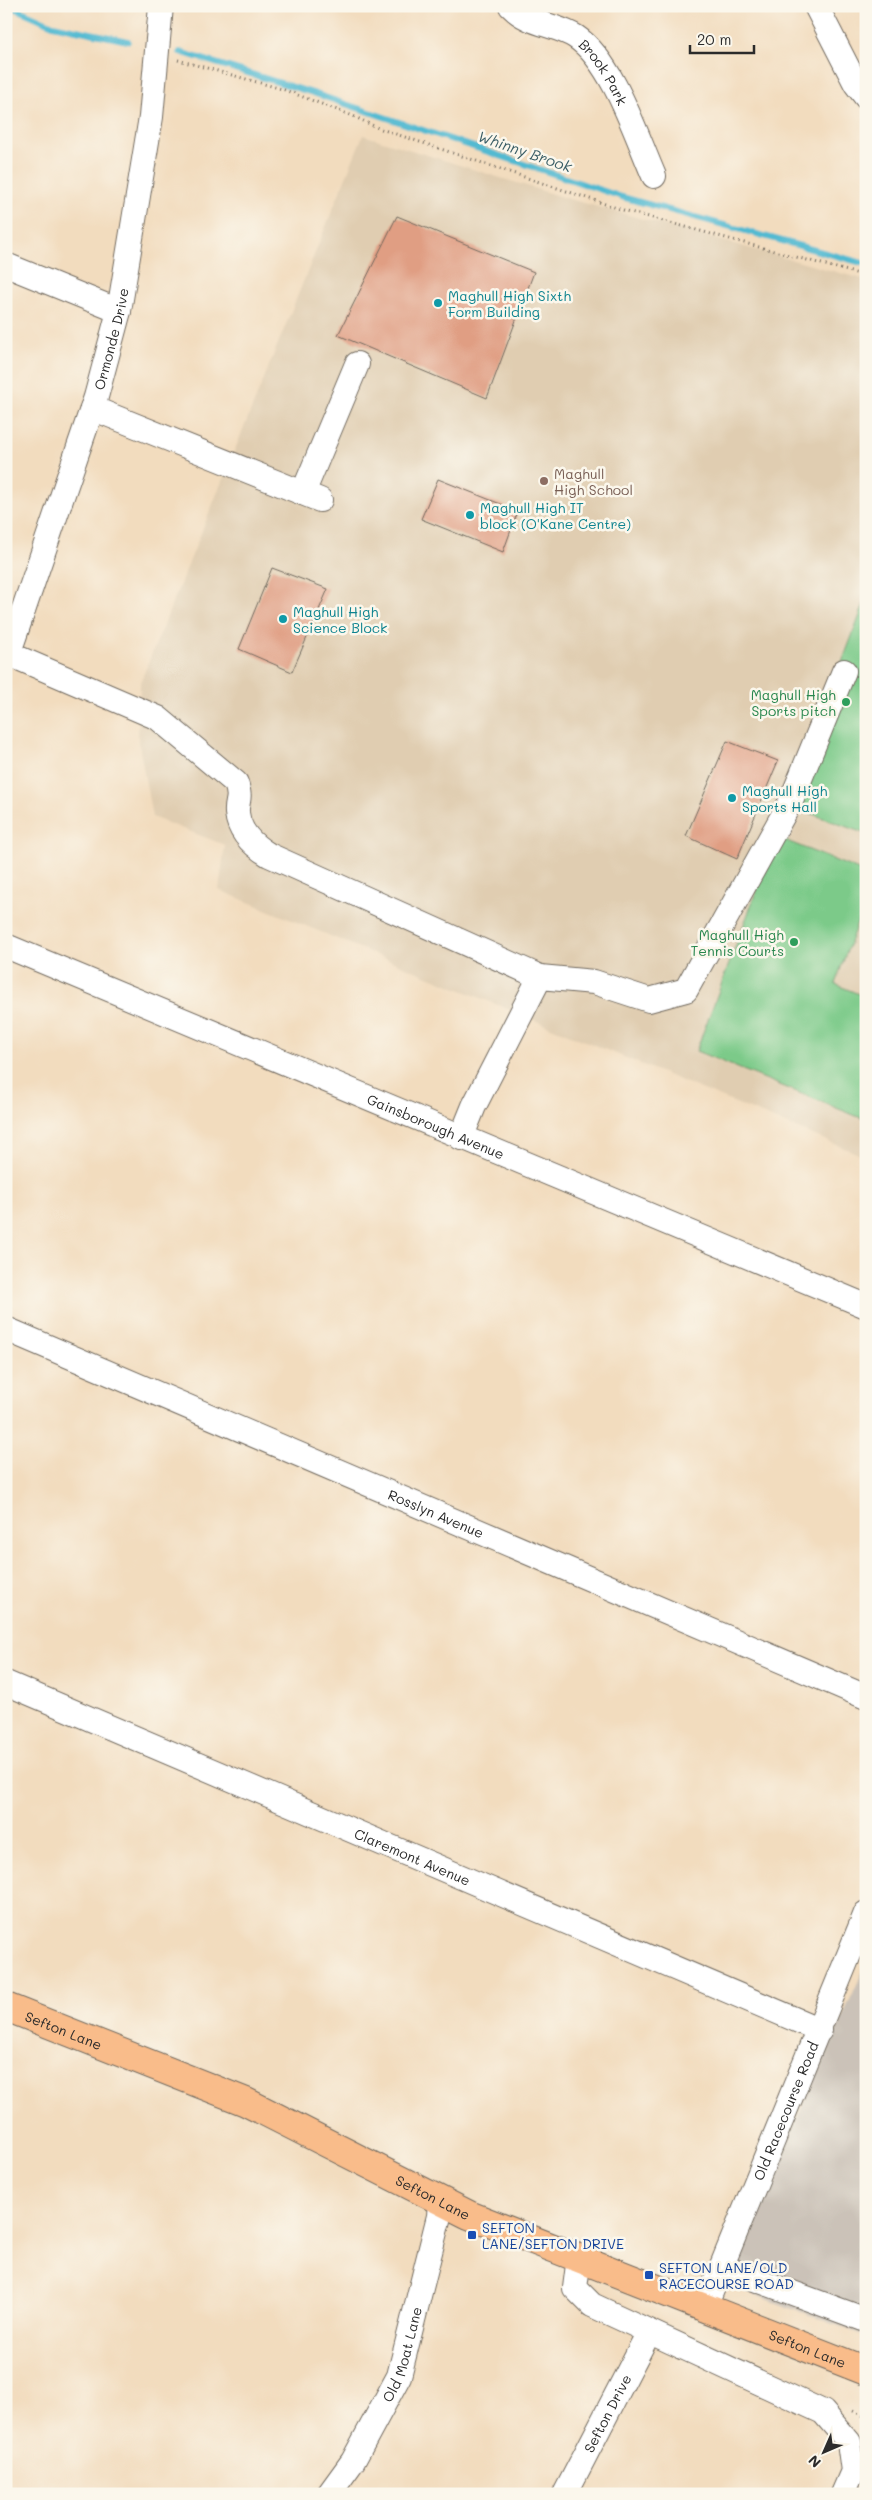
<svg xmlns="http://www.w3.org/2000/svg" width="872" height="2500" viewBox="0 0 872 2500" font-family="Mali,sans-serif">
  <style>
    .built { fill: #e0cdb1 }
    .industrial { fill: #cbc2b8 }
    .green { fill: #7cca89; stroke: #547a5a }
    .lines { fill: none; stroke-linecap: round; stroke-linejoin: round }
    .stream { stroke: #53bad1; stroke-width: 6 }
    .building { fill: #e09e83 }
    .minor-casing { stroke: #71695e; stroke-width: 26 }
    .major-casing { stroke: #71695e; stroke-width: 30 }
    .path { stroke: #71695e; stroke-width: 3; stroke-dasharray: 1 4; stroke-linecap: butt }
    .minor { stroke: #fff; stroke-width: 24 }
    .major { stroke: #f9bc8a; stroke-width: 28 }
    .culture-dot { fill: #0f9aa8; stroke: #fbf7ec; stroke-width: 2 }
    .education-dot { fill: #8d6e63; stroke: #fbf7ec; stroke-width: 2 }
    .leisure-dot { fill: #2e9e5b; stroke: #fbf7ec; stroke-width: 2 }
    .transit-dot { fill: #1a4fb4; stroke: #fbf7ec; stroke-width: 2 }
    .labels { text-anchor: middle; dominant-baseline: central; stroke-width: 5; stroke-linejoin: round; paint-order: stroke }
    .street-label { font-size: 14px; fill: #2b2b2b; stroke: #fbf7ec }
    .culture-label { font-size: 14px; fill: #0d838f; stroke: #fbf7ec; text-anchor: start }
    .education-label { font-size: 14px; fill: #785e54; stroke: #fbf7ec; text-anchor: start }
    .leisure-label { font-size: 14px; fill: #27864d; stroke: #fbf7ec; text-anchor: end }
    .transit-label { font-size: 14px; fill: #164399; stroke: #fbf7ec; text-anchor: start }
    .water-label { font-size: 15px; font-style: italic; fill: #395d65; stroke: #fbf7ec }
  </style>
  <rect width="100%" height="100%" fill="#fbf7ec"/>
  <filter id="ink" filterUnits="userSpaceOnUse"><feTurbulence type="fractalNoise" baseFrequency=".02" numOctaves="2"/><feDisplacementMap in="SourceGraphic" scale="10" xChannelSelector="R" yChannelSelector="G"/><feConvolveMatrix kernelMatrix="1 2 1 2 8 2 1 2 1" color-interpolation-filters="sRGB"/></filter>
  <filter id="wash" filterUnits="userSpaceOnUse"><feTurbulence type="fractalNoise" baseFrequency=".0096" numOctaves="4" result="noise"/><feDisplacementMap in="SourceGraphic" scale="20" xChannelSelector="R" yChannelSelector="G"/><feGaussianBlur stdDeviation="1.12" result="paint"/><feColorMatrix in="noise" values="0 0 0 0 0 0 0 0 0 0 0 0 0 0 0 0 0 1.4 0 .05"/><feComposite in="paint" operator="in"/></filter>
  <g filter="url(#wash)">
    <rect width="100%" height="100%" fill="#f2dcbe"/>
    <polygon class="built" points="363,135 562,197 866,280 866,1157 219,890 225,845 152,817 138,739 140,683"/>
    <polygon class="industrial" points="866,1964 866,2336 723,2283"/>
    <g class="green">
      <polygon points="866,599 866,834 788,805"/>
      <polygon points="777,837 866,873 866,899 835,984 866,997 866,1120 696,1051"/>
    </g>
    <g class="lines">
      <g class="stream">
        <polyline points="10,6 53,25 128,41"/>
        <polyline points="180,52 313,93 622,197 866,264"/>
      </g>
    </g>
    <g id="blocks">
      <g class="building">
        <polygon points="397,216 534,272 487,398 338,335"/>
        <polygon points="438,479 518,511 503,552 421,519"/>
        <polygon points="272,568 328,589 292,672 239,649"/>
        <polygon points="727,741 778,761 737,859 686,836"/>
      </g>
    </g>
  </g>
  <g filter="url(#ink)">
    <use href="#blocks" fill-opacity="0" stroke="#71695e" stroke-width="1"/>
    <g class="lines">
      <defs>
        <g id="minor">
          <path id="s1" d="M511 6C529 25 556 24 576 37 613 62 636 135 654 176"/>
          <polyline points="816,6 856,84 866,97"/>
          <polyline points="6,265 119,311"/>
          <polyline points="92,408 320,500"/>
          <polyline points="303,493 357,364"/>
          <path d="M9 654 158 718 236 783C242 801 236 800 237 813 239 833 254 846 269 855L540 977"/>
          <path id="s2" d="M6 661 96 397 119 311 151 117 161 6"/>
          <path id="s3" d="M6 946 866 1306"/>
          <polyline points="461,1138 474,1106 540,977 594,982 649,1000 686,990 791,801 844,671"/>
          <path id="s4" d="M6 1329 866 1697"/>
          <path id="s5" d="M6 1683 820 2030"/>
          <polyline points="579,2257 575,2288 592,2305 823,2412 849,2442 853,2471 843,2494"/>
          <polyline points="722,2267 866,2320"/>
          <path id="s6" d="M705 2307 866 1913"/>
          <path id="s7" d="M329 2494 353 2461 399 2376 439 2216 440 2201"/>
          <path id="s8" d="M565 2494 649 2332"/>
        </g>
        <g id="major">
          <path id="s9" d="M6 2007 246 2102 469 2215 866 2371"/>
        </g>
      </defs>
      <use href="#minor" class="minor-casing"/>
      <use href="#major" class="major-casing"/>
      <g class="path">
        <polyline points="178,60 282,89 353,116 378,128 623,210 866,276"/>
        <polyline points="853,2411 866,2417"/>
      </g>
      <use href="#minor" class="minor"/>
      <use href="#major" class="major"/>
    </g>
  </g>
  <g class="culture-dot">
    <circle cx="438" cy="303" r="5"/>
    <circle cx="470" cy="515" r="5"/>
    <circle cx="283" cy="619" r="5"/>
    <circle cx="732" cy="798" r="5"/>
  </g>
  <circle class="education-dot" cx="544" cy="481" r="5"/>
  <g class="leisure-dot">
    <circle cx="846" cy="702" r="5"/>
    <circle cx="794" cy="942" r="5"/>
  </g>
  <g class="transit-dot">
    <rect x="467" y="2230" width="10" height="10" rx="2.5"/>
    <rect x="644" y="2270" width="10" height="10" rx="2.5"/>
  </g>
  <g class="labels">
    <g class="street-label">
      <text stroke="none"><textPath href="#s1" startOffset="118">Brook Park</textPath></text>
      <text stroke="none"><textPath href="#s2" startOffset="339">Ormonde Drive</textPath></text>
      <text stroke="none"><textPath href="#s3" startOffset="466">Gainsborough Avenue</textPath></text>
      <text stroke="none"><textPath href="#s4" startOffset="468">Rosslyn Avenue</textPath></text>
      <text stroke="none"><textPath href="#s5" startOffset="442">Claremont Avenue</textPath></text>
      <text stroke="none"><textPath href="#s9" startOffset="62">Sefton Lane</textPath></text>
      <text stroke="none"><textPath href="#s6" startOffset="212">Old Racecourse Road</textPath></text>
      <text stroke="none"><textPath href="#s9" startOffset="468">Sefton Lane</textPath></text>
      <text stroke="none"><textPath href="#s9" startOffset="872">Sefton Lane</textPath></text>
      <text stroke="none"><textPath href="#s7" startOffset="159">Old Moat Lane</textPath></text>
      <text stroke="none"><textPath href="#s8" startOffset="91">Sefton Drive</textPath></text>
    </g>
    <g class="culture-label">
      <text x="448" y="295">Maghull High Sixth<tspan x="448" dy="16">Form Building</tspan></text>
      <text x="480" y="507">Maghull High IT<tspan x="480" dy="16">block (O'Kane Centre)</tspan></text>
      <text x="293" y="611">Maghull High<tspan x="293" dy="16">Science Block</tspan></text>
      <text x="742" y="790">Maghull High<tspan x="742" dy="16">Sports Hall</tspan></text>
    </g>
    <g class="education-label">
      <text x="554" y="473">Maghull<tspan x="554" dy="16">High School</tspan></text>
    </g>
    <g class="leisure-label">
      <text x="836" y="694">Maghull High<tspan x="836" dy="16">Sports pitch</tspan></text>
      <text x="784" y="934">Maghull High<tspan x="784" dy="16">Tennis Courts</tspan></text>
    </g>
    <g class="transit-label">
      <text x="482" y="2227">SEFTON<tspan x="482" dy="16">LANE/SEFTON DRIVE</tspan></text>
      <text x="659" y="2267">SEFTON LANE/OLD<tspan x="659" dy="16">RACECOURSE ROAD</tspan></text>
    </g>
    <g class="water-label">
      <text transform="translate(525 151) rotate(19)">Whinny Brook</text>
    </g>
  </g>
  <rect width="872" height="2500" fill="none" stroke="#fbf7ec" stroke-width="25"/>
  <g transform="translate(824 2452) rotate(225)" stroke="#fbf7ec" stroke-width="4" paint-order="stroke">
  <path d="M0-4L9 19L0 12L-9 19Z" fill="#2b2b2b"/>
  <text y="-8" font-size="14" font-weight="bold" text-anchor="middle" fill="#2b2b2b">N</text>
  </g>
  <path d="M690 45v8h64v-8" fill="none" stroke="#2b2b2b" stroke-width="2.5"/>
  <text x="697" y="45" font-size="15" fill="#2b2b2b" stroke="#fbf7ec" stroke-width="4" paint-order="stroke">20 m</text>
</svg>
